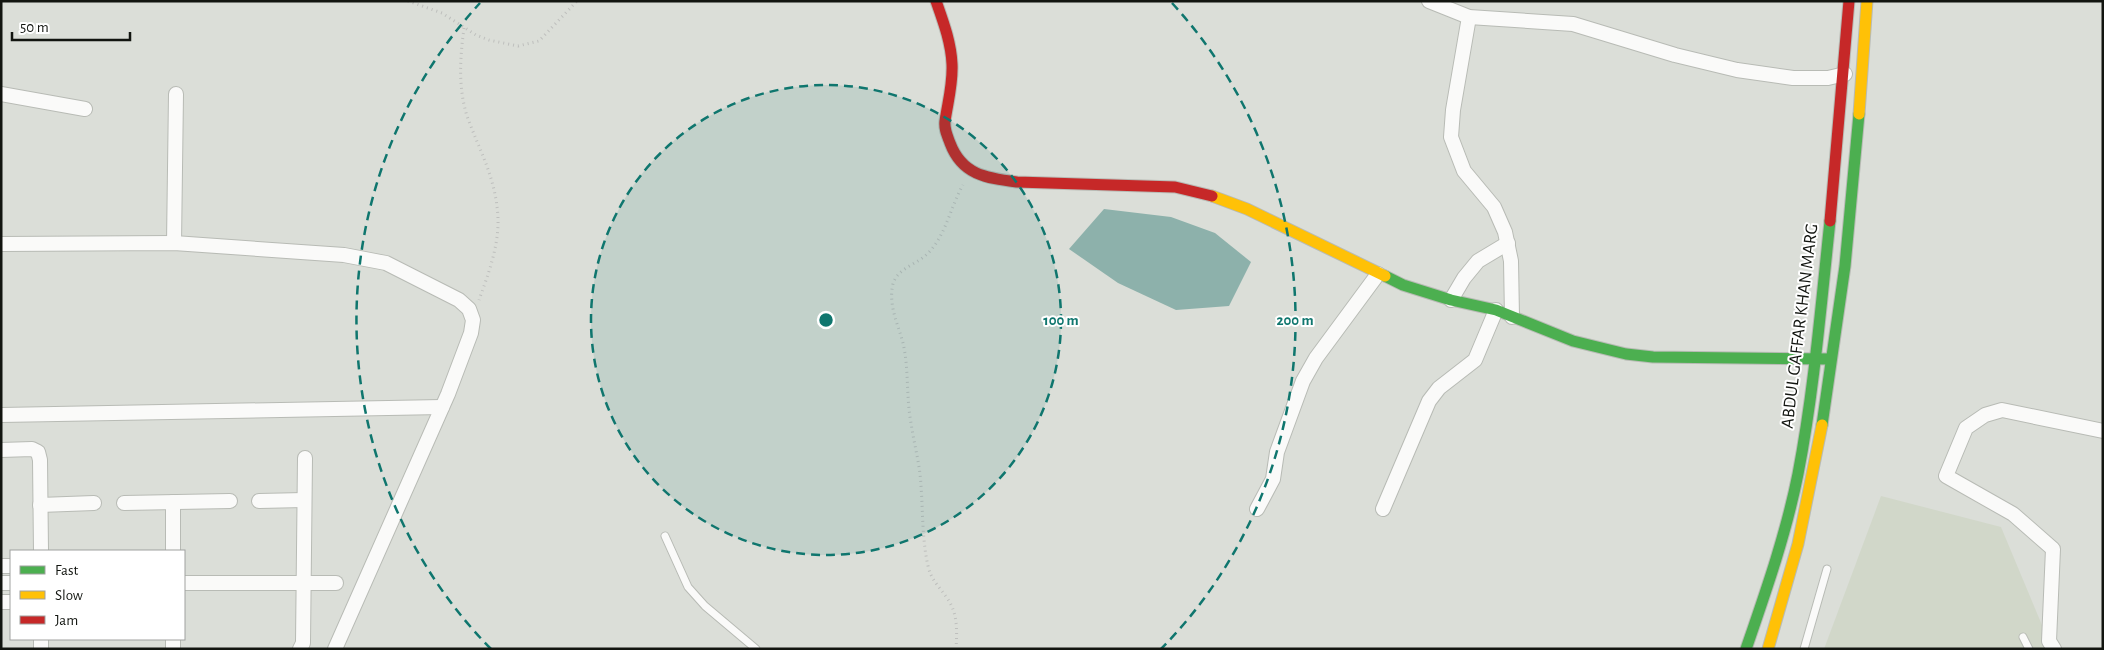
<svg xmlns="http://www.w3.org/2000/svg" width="2104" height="650" viewBox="0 0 2104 650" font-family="'Alegreya Sans',sans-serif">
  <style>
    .built { fill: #d1d7c9 }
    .water { fill: #8db1ab }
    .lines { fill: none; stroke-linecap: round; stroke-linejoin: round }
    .lane-casing { stroke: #b8bbb5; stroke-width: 9 }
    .street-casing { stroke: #b8bbb5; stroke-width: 16 }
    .fast-casing { stroke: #b8bbb5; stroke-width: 13 }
    .slow-casing { stroke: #b8bbb5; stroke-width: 13 }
    .jam-casing { stroke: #b8bbb5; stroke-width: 13 }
    .path { stroke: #bebfbd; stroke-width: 3; stroke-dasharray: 1 4; stroke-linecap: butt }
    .lane { stroke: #fafaf9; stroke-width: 7 }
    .street { stroke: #fafaf9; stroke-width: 14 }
    .fast { stroke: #4caf50; stroke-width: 11 }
    .slow { stroke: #ffc107; stroke-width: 11 }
    .jam { stroke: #c62828; stroke-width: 11 }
    .ring { fill: none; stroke: #0f766e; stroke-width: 2.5; stroke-dasharray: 9 6 }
    .labels { text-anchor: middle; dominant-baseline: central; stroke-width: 4; stroke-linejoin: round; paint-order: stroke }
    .street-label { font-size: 18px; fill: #121510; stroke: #fff }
    .centre { fill: #0f766e; stroke: #fff; stroke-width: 2.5 }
    .ring-label { font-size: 15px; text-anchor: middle; font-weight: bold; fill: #0f766e; stroke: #fff; stroke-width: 4; stroke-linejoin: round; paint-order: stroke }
  </style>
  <rect width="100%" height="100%" fill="#dbded8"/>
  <polygon class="built" points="1881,496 2001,527 2052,649 1824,649"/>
  <polygon class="water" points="1104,209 1171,217 1215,233 1251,262 1229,306 1176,310 1118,283 1069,249"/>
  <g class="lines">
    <defs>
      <g id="lane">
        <polyline points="665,536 688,587 705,606 756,649"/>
        <polyline points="2023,637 2029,649"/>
        <polyline points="1804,649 1827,569"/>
      </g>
      <g id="street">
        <polyline points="1429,1 1469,17 1573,24 1675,55 1737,70 1793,78 1828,78 1845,74"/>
        <polyline points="1469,17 1453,110 1451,137 1464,171 1494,207 1505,232 1511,261 1512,317"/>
        <polyline points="1,94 85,109"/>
        <polyline points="174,243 176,94"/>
        <polyline points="1,244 174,243 344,255 386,263 459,300 469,309 473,320 471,333 448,394 335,649"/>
        <polyline points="1451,300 1464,278 1478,261 1508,243"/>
        <polyline points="1,415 442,407"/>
        <polyline points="1,450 32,449 38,452 40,460 41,551"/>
        <polyline points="259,501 304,500"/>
        <polyline points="173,502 173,551"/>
        <polyline points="124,503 230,501"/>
        <polyline points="40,505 94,503"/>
        <polyline points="1257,509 1273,479 1277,452 1303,381 1316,358 1378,274"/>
        <polyline points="1383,509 1429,401 1439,388 1475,360 1496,310"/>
        <polyline points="1,566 11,566"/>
        <polyline points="1,583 11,583"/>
        <polyline points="184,583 336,583"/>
        <polyline points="1,602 11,602"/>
        <polyline points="41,639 41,649"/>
        <polyline points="173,639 173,649"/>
        <polyline points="300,649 303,643 305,458"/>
        <polyline points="2054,649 2049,641 2053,549 2013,514 1946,476 1966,428 1985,415 2002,410 2103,431"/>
      </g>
      <g id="fast">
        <polyline points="1385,276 1403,285 1451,300 1496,310 1573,341 1626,354 1653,357 1830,359"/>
        <polyline points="1822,425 1845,266 1859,114"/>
        <path d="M1746 649C1766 591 1786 534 1798 474 1814 391 1821 305 1830 221"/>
      </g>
      <g id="slow">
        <polyline points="1859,114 1867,1"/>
        <polyline points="1212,196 1247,209 1385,276"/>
        <polyline points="1768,649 1798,544 1822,425"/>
      </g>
      <g id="jam">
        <path d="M936 1C943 21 951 42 952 64 953 84 948 101 945 121 944 129 947 135 950 143 962 175 986 178 1017 182L1175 187 1212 196"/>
        <polyline points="1830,221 1849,1"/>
      </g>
    </defs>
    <use href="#lane" class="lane-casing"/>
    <use href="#street" class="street-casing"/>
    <use href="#fast" class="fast-casing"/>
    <use href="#slow" class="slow-casing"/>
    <use href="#jam" class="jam-casing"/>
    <g class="path">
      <polyline points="408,1 442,13 476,35 489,40 518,46 539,41 577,1"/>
      <path d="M464 28C460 58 458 87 467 116 480 152 496 178 498 218 499 246 488 275 479 300"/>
      <path d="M956 649C957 631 958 613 947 598 939 586 931 580 928 566 922 539 923 513 921 486 920 464 914 444 911 423 906 396 909 369 903 343 898 324 888 305 893 284 897 269 915 265 926 255 946 237 950 207 963 185"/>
    </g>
    <use href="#lane" class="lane"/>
    <use href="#street" class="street"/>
    <use href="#fast" class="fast"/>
    <use href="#slow" class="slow"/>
    <use href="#jam" class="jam"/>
  </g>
  <circle cx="826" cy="320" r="235" fill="#0f766e" fill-opacity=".12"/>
  <g class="ring">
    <circle cx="826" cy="320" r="235"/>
    <path d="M491 649A469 469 0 0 1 480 3M1172 3A469 469 0 0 1 1161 649"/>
  </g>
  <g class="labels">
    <g class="street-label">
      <text transform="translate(1800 326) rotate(-83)">ABDUL GAFFAR KHAN MARG</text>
    </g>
  </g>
  <circle cx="826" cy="320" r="8" class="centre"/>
  <g class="ring-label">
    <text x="1061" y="325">100 m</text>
    <text x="1295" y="325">200 m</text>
  </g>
  <rect width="2104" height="650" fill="none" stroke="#121510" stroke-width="5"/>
  <rect x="10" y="550" width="175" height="90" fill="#ffffff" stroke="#a0a19f"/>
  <rect x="20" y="566" width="25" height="8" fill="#4caf50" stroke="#a0a19f"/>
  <text x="55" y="575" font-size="15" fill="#121510">Fast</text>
  <rect x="20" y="591" width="25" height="8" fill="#ffc107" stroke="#a0a19f"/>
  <text x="55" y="600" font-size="15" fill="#121510">Slow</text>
  <rect x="20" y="616" width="25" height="8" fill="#c62828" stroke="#a0a19f"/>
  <text x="55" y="625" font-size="15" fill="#121510">Jam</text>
  <path d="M12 32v8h118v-8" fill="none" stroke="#121510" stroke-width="2.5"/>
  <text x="20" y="32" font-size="15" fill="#121510" stroke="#ffffff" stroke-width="4" paint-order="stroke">50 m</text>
</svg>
